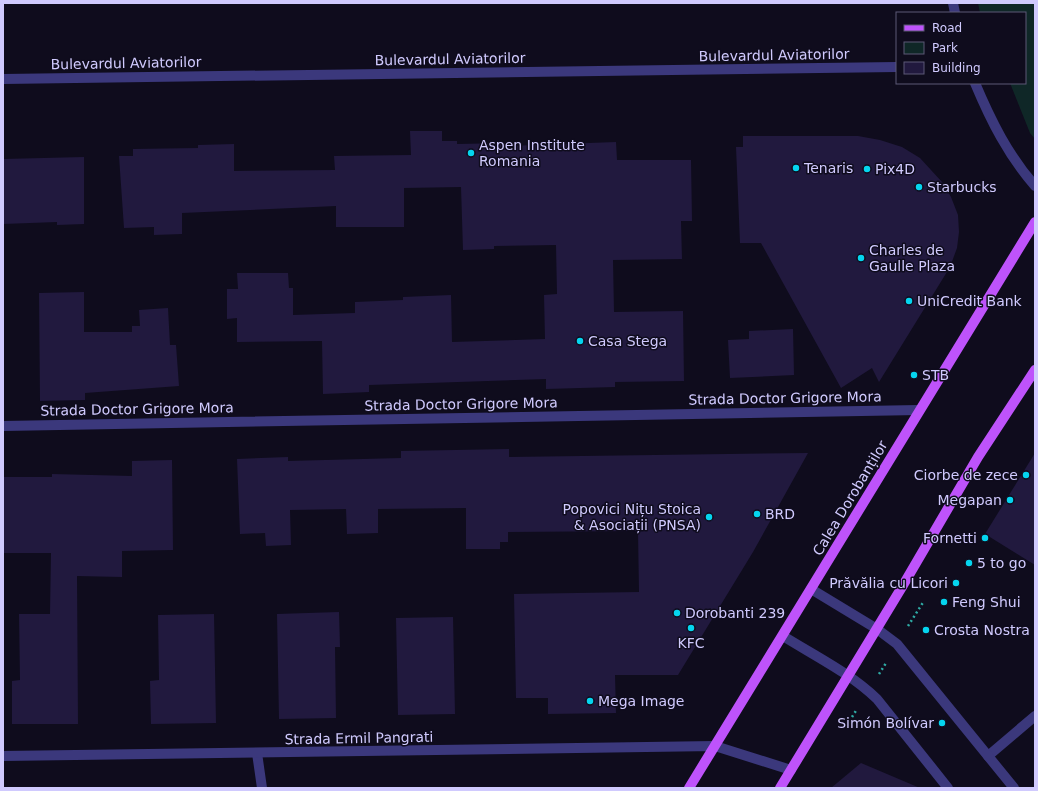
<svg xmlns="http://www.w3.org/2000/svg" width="1038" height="791" viewBox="0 0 1038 791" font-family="'DejaVu Sans',sans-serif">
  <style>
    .green { fill: #0f2727 }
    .building { fill: #21193e }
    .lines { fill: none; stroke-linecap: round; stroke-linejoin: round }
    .path { stroke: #2faca6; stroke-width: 2.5; stroke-dasharray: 2 3; stroke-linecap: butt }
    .service { stroke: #3b387c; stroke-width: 10 }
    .minor { stroke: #3b387c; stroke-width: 10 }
    .primary { stroke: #be53fb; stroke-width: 10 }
    .poi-dot { fill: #05d5ef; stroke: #0f0c1d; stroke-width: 1.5 }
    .labels { text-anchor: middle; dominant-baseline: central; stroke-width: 3; stroke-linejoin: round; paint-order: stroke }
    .street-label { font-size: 14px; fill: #d0cafe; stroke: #0f0c1d }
    .poi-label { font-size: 14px; fill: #d0cafe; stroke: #0f0c1d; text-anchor: start }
  </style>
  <rect width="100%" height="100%" fill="#0f0c1d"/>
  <polygon class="green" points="978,3 1035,3 1035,139 1030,133 1010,83 1025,83 1025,13 980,13"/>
  <g class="building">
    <polygon points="410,131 442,131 442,141 457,141 457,144 508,143 508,146 616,142 617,160 691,160 692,221 681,221 682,259 613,260 614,312 683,311 684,381 615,382 615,387 546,389 546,379 369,385 369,392 323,394 322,341 237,342 237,318 227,319 227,289 238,289 237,273 288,273 289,288 293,288 293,315 355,313 355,302 403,300 403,297 451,295 452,342 545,339 544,295 557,294 556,245 494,246 494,249 463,250 461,187 404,188 404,227 336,227 336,206 182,213 182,234 154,235 154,227 124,228 119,156 133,156 133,149 198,148 198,145 234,144 234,171 335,170 334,156 411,155"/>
    <polygon points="743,136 858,136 880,140 902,147 920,158 942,182 951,197 958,215 959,232 957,248 950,267 879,382 872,368 841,388 761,243 740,243 736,147 743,147"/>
    <polygon points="84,157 84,224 57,225 57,222 3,224 3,159"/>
    <polygon points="84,292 84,332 132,332 132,326 140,326 139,310 168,308 170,345 176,345 179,386 85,393 85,400 40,401 39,293"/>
    <polygon points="793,329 794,375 730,378 728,340 749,339 749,331"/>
    <polygon points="509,449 509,457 808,453 753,552 678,675 615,675 616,713 548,714 548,698 516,698 514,594 639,592 638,531 508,532 508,542 500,542 500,549 466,549 466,508 378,509 378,533 347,534 346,509 290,510 291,545 266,546 265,533 240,534 237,459 288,457 288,461 401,458 401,451"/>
    <polygon points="1035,453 1035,565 985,534"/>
    <polygon points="172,460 173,550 122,551 122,577 77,576 78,724 12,724 12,681 20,680 19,614 50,614 51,553 3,553 3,477 52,477 52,474 132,476 132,461"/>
    <polygon points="339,612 340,647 335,647 336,718 279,719 277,614"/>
    <polygon points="214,614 216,723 151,724 150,681 159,680 158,615"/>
    <polygon points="453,617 455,714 398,715 396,618"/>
    <polygon points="861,763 920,788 831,788"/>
  </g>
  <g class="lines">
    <g class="path">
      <polyline points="908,626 924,601"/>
      <polyline points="879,674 886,663"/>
      <polyline points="852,717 857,709"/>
    </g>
    <polyline class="service" points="988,756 1035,716"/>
    <g class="minor">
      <polyline points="953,3 955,13"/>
      <polyline points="3,79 897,67"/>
      <path d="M975 83C991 121 1008 155 1035 186"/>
      <polyline points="3,426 919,410"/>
      <polyline points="811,589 877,629 897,644 1014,788"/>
      <path d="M783 636C815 656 850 673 877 699L948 788"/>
      <polyline points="257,753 262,788"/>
      <polyline points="3,756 715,746 791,770"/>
    </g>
    <g class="primary">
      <polyline points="689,788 1035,222"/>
      <polyline points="780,788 902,587 978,457 1035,370"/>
    </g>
  </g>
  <g class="poi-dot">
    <circle cx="471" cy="153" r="4"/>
    <circle cx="796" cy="168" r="4"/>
    <circle cx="867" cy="169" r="4"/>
    <circle cx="919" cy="187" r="4"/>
    <circle cx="861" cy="258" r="4"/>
    <circle cx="909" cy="301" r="4"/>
    <circle cx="580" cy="341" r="4"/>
    <circle cx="914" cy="375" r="4"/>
    <circle cx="1026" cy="475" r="4"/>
    <circle cx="1010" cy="500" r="4"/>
    <circle cx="757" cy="514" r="4"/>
    <circle cx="709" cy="517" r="4"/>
    <circle cx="985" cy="538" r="4"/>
    <circle cx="969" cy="563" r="4"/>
    <circle cx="956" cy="583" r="4"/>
    <circle cx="944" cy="602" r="4"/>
    <circle cx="677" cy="613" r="4"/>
    <circle cx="691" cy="628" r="4"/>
    <circle cx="926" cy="630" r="4"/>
    <circle cx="590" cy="701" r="4"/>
    <circle cx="942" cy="723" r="4"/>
  </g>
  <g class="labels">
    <g class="street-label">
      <text transform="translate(774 55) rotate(-1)">Bulevardul Aviatorilor</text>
      <text transform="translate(450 59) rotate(-1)">Bulevardul Aviatorilor</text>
      <text transform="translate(126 63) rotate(-1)">Bulevardul Aviatorilor</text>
      <text transform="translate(785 398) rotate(-1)">Strada Doctor Grigore Mora</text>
      <text transform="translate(461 404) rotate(-1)">Strada Doctor Grigore Mora</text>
      <text transform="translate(137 409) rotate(-1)">Strada Doctor Grigore Mora</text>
      <text transform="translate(850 498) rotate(-59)">Calea Dorobanților</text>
      <text transform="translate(359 738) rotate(-1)">Strada Ermil Pangrati</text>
    </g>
    <g class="poi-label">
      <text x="479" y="145">Aspen Institute<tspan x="479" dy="16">Romania</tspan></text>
      <text x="804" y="168">Tenaris</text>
      <text x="875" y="169">Pix4D</text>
      <text x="927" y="187">Starbucks</text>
      <text x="869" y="250">Charles de<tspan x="869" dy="16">Gaulle Plaza</tspan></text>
      <text x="917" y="301">UniCredit Bank</text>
      <text x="588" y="341">Casa Stega</text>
      <text x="922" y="375">STB</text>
      <text x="1018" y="475" text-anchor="end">Ciorbe de zece</text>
      <text x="1002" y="500" text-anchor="end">Megapan</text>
      <text x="701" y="509" text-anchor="end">Popovici Nițu Stoica<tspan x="701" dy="16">&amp; Asociații (PNSA)</tspan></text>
      <text x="765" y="514">BRD</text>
      <text x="977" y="538" text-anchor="end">Fornetti</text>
      <text x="977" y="563">5 to go</text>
      <text x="948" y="583" text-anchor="end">Prăvălia cu Licori</text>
      <text x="952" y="602">Feng Shui</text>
      <text x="685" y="613">Dorobanti 239</text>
      <text x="934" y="630">Crosta Nostra</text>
      <text x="691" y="643" text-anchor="middle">KFC</text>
      <text x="598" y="701">Mega Image</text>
      <text x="934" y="723" text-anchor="end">Simón Bolívar</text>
    </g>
  </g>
  <rect width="1038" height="791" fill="none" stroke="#d0cafe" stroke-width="8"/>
  <rect x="896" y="12" width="130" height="72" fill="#0f0c1d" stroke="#5c5877"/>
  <rect x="904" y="25" width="20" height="6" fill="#be53fb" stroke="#5c5877"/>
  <text x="932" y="32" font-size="12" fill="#d0cafe">Road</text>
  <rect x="904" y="42" width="20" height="12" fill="#0f2727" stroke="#5c5877"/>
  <text x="932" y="52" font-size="12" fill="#d0cafe">Park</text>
  <rect x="904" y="62" width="20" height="12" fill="#21193e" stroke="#5c5877"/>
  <text x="932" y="72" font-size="12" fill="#d0cafe">Building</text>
</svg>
